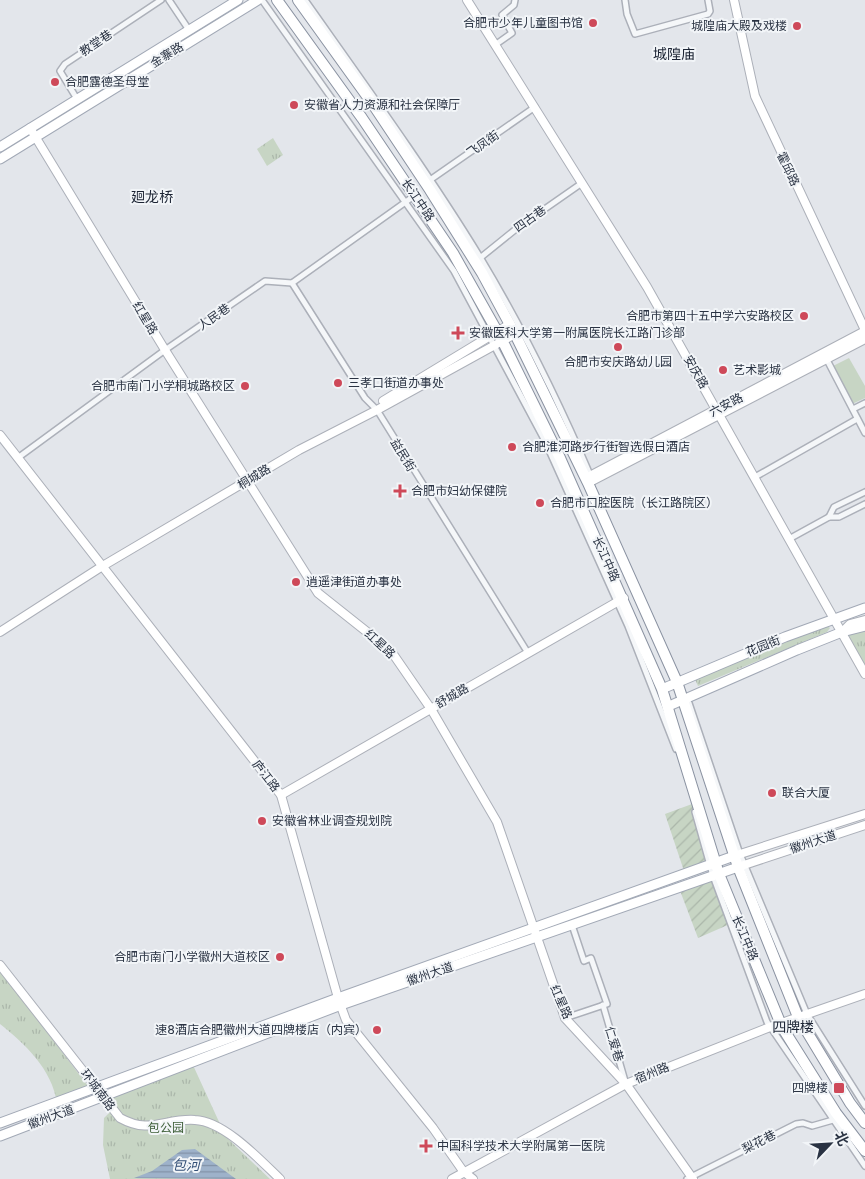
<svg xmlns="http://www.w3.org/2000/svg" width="865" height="1179" viewBox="0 0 865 1179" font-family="'DejaVu Sans','Noto Sans SC',sans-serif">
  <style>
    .grass { fill: #c7d5c4 }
    .park { fill: url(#park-tufts) }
    .garden { fill: url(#garden-furrows) }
    .water { fill: url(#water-rules) }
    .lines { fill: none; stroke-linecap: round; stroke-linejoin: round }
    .street-casing { stroke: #acb0b9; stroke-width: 8 }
    .secondary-casing { stroke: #acb0b9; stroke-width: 10 }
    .primary-casing { stroke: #a2a9b6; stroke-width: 11 }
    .highway-casing { stroke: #8a92a1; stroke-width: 12 }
    .street { stroke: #f5f7f9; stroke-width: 5 }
    .secondary { stroke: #fff; stroke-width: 8 }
    .primary { stroke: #fff; stroke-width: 9 }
    .highway { stroke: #fff; stroke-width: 10 }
    .poi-dot { fill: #ce4959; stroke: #f2f5f8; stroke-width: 2 }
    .labels { text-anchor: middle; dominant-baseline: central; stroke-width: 4; stroke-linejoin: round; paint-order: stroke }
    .poi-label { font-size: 12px; fill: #2a3343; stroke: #f2f5f8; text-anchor: start }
    .street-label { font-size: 12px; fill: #2a3343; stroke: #f2f5f8 }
    .park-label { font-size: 12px; fill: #3e5f38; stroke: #f2f5f8 }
    .neighbourhood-label { font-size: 14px; fill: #1c2434; stroke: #f2f5f8 }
    .water-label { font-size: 14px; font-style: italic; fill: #345077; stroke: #f2f5f8 }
  </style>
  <defs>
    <pattern id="park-tufts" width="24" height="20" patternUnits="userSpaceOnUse" patternTransform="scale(1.25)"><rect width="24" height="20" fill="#c7d5c4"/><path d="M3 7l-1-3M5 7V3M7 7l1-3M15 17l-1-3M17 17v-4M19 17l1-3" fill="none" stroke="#abb7aa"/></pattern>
    <pattern id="garden-furrows" width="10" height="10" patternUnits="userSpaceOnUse" patternTransform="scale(1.25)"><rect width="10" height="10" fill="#c7d5c4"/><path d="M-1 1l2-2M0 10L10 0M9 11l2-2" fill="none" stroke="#abb7aa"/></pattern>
    <pattern id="water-rules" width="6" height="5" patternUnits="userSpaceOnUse" patternTransform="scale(1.25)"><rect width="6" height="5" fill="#9eb2ca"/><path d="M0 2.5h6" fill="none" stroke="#8191a6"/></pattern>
  </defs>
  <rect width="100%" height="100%" fill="#e3e6eb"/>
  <polygon class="grass" points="849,358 865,386 865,398 852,404 833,366"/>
  <g class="park">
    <polygon points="273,138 283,155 267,166 257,149"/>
    <polygon points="825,624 830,628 827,632 698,686 694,677"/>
    <polygon points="865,626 865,675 842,632"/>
    <path d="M0 970 88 1086 57 1103C52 1069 25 1044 0 1024Z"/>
    <polygon points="192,1063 226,1137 270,1179 110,1179 103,1145 104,1118 111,1111 101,1098"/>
  </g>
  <g class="garden">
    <polygon points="692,804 710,865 685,874 665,814"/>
    <polygon points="713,876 730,924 698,938 679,888"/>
  </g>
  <polygon class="water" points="195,1149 236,1179 134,1178 152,1171 182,1150"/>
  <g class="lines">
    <defs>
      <g id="street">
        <polyline points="169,0 189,30"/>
        <polyline points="262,0 454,271 544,439 628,626 676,749"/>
        <path d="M305 0C365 85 426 169 480 257 522 327 559 402 591 477"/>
        <polyline points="625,0 627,14 635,34 708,14 710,11 708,0"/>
        <polyline points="495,45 512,33 502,15 514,5 515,0"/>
        <polyline points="77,99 60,71 65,64 161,0"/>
        <polyline points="430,180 535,107"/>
        <polyline points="480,258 516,229 582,183"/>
        <polyline points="292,283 365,398 377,410 528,653"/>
        <polyline points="826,358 865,433"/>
        <polyline points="853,409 865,403"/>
        <polyline points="19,457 165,350 265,281 292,283 414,196"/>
        <polyline points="755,477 857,419"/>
        <polyline points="829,517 839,517 865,504"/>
        <polyline points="789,539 829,517 834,507 865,492"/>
        <polyline points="689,703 740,854 807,1014 865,1106"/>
        <polyline points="695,812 713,876 767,1022 865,1166"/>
        <polyline points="603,1005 625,1081"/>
        <polyline points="565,1018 607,1004 591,958 584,961 572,925"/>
        <polyline points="687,1179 796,1124 803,1123 812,1126 833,1120"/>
      </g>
      <g id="secondary">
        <polyline points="467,0 647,287 865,674"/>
        <polyline points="734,0 755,96 865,330"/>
        <polyline points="30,128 165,350 318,593 391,651 431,709 497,822 565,1018 626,1084 693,1179"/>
        <polyline points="383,401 510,324"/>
        <polyline points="0,435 281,795 338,998 346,1020 433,1128 463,1171 473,1179"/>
        <polyline points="586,478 865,331"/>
        <polyline points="588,483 865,339"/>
        <polyline points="0,632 101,567 299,450 377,410 515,334"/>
        <polyline points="842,632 850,624 865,620"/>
        <polyline points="281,795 624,598"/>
        <polyline points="734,856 865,814"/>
        <polyline points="738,867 865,825"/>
        <path d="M0 965 120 1118C151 1135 164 1118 195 1120 224 1121 260 1160 280 1179"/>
        <polyline points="452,1179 626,1084 770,1027 865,994"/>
      </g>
      <g id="primary">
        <polyline points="0,147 238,0"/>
        <polyline points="0,159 258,0"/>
        <polyline points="662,689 785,637 865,608"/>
        <polyline points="669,706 797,650 842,632 865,626"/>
        <polyline points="0,1123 338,998 734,856"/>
        <polyline points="0,1136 341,1005 738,867"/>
      </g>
      <g id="highway">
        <polyline points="277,0 362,118 453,253 502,340 560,458 662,689 719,874 782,1027 836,1113 865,1151"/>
        <polyline points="298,0 372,103 430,190 482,273 515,334 588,483 677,682 738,867 798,1017 850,1103 865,1123"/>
      </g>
    </defs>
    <use href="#street" class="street-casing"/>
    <use href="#secondary" class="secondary-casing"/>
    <use href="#primary" class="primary-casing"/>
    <use href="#highway" class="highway-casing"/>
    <use href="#street" class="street"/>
    <use href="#secondary" class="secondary"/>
    <use href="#primary" class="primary"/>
    <use href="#highway" class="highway"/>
  </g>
  <g class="poi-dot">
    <circle cx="593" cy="23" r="5"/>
    <circle cx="797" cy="26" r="5"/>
    <circle cx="55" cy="82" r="5"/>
    <circle cx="294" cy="105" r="5"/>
    <circle cx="804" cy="316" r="5"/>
    <path d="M455.5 325.5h5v5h5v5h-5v5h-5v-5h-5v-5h5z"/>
    <circle cx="618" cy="347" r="5"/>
    <circle cx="723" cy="370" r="5"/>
    <circle cx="338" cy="383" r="5"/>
    <circle cx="245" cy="386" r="5"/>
    <circle cx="512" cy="447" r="5"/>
    <path d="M397.5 483.5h5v5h5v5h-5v5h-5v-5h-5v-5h5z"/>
    <circle cx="540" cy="503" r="5"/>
    <circle cx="296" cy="582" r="5"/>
    <circle cx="772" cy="793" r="5"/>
    <circle cx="262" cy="821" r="5"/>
    <circle cx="280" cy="957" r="5"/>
    <circle cx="377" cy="1030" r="5"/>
    <rect x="833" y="1082" width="12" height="12" rx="2.5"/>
    <path d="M423.5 1138.5h5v5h5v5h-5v5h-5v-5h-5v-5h5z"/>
  </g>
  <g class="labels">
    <g class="poi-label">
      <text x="583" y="23" text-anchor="end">合肥市少年儿童图书馆</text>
      <text x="787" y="26" text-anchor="end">城隍庙大殿及戏楼</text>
      <text x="65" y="82">合肥露德圣母堂</text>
      <text x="304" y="105">安徽省人力资源和社会保障厅</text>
      <text x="794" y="316" text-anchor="end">合肥市第四十五中学六安路校区</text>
      <text x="469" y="333">安徽医科大学第一附属医院长江路门诊部</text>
      <text x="618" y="362" text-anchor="middle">合肥市安庆路幼儿园</text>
      <text x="733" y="370">艺术影城</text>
      <text x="348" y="383">三孝口街道办事处</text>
      <text x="235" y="386" text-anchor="end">合肥市南门小学桐城路校区</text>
      <text x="522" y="447">合肥淮河路步行街智选假日酒店</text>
      <text x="411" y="491">合肥市妇幼保健院</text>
      <text x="550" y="503">合肥市口腔医院（长江路院区）</text>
      <text x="306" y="582">逍遥津街道办事处</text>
      <text x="782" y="793">联合大厦</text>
      <text x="272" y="821">安徽省林业调查规划院</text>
      <text x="270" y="957" text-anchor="end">合肥市南门小学徽州大道校区</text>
      <text x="367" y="1030" text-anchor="end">速8酒店合肥徽州大道四牌楼店（内宾）</text>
      <text x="828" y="1088" text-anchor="end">四牌楼</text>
      <text x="437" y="1146">中国科学技术大学附属第一医院</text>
    </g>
    <g class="street-label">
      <text transform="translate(96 43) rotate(-34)">教堂巷</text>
      <text transform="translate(167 55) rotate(-32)">金寨路</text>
      <text transform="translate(483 144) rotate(-35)">飞凤街</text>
      <text transform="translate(788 169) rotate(65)">霍邱路</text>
      <text transform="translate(418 200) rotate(56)">长江中路</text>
      <text transform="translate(530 219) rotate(-36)">四古巷</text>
      <text transform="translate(214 317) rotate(-35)">人民巷</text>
      <text transform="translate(145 318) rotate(59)">红星路</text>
      <text transform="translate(696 372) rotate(60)">安庆路</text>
      <text transform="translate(726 405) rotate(-28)">六安路</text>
      <text transform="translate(403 455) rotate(59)">益民街</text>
      <text transform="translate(254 477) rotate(-31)">桐城路</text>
      <text transform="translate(606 559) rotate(66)">长江中路</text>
      <text transform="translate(380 644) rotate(43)">红星路</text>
      <text transform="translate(763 646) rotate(-22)">花园街</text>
      <text transform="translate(452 696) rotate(-30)">舒城路</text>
      <text transform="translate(266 776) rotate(52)">庐江路</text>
      <text transform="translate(813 842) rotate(-18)">徽州大道</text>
      <text transform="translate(745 938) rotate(67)">长江中路</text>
      <text transform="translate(430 974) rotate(-19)">徽州大道</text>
      <text transform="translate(561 1002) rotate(66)">红星路</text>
      <text transform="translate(614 1044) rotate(73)">仁爱巷</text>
      <text transform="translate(652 1073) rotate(-22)">宿州路</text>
      <text transform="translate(98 1090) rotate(53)">环城南路</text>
      <text transform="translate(51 1117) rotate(-20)">徽州大道</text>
      <text transform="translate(759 1142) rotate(-27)">梨花巷</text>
    </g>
    <g class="park-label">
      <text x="166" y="1128">包公园</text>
    </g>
    <g class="neighbourhood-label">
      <text x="674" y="54">城隍庙</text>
      <text x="152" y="197">廻龙桥</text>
      <text x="793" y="1027">四牌楼</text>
    </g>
    <g class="water-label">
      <text x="186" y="1165">包河</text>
    </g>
  </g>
  <g transform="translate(830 1144) rotate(65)" stroke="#f2f5f8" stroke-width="4" paint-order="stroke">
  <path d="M0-4L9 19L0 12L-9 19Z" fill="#2a3343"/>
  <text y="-8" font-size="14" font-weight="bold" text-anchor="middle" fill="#2a3343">北</text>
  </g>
</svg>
